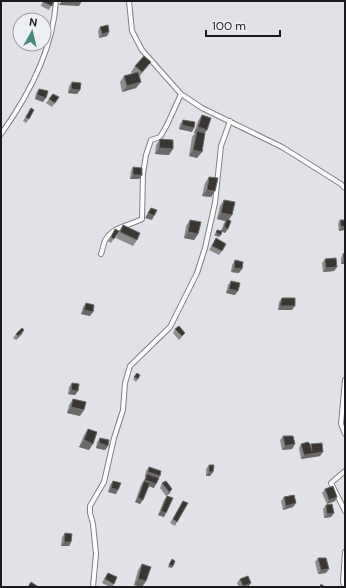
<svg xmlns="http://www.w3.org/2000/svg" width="346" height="588" viewBox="0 0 346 588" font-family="'DM Sans',sans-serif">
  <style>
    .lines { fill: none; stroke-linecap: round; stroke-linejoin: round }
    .street-casing { stroke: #7e8084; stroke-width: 6 }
    .street { stroke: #fff; stroke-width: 4 }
    .wall { fill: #8d8c8d }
    .shaded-wall { fill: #6c6a69 }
    .building { fill: #3a3633; stroke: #6c6a69 }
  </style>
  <rect width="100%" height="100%" fill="#e0e2e7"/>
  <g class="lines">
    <defs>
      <g id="street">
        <polyline points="129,1 132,31 142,50 181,94 202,108 282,147 341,184 345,188"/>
        <path d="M1 134C29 95 53 50 56 1"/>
        <path d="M101 254C103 250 103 243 106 239 114 226 129 226 142 219L143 174 146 155 151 140 160 137 167 125 181 94"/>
        <polyline points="345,380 341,424 345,434"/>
        <polyline points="345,471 331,483 345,511"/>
        <polyline points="93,587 96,554 93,524 90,513 90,506 104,482 114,438 123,410 125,383 130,366 170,327 197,273 205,248 215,203 221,146 230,121"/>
        <polyline points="345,587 343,582 345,552"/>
      </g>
    </defs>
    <use href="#street" class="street-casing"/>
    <use href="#street" class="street"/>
  </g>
  <g class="wall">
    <polygon points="43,1 54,1 49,10 41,6"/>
    <polygon points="100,27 109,32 107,36 99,38 98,31"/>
    <polygon points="151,62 139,77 136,88 122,92 120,82 124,76 133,74 131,72 135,66"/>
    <polygon points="72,82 80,90 77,94 68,93 69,86"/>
    <polygon points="39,89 43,102 35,99 36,93"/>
    <polygon points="53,94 55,103 52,107 46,103"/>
    <polygon points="31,108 29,119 26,123 23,121"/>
    <polygon points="202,115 207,130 204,133 197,158 189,156 192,137 195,133 194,133 198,121"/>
    <polygon points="183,120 192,132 179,129 180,124"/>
    <polygon points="160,139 169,155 155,154 156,145"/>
    <polygon points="133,167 142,175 139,179 130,179 131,171"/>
    <polygon points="209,177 215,191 211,197 202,196 205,183"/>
    <polygon points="224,200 229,220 225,233 221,231 224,223 225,221 217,219 220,206"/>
    <polygon points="190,220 198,234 194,240 184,238 186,226"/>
    <polygon points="340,220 345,220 345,229 344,230 339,231 338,224"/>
    <polygon points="123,225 137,240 133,246 116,238 119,231"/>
    <polygon points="115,229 119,231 111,243 108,241"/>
    <polygon points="216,238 222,251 219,255 209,250"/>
    <polygon points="343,254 345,264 341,264 341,258"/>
    <polygon points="325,259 337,267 334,271 323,272 322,263"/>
    <polygon points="235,260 239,273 231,272 232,265"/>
    <polygon points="231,281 235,295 226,293 228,285"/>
    <polygon points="282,298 292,310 278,310 279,302"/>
    <polygon points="86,303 90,316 81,314 83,307"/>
    <polygon points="179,326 182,337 179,340 173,333 175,329"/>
    <polygon points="16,334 22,334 16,340 13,338"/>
    <polygon points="137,373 138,379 136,382 133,379"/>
    <polygon points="72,383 78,391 75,395 68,394 69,387"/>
    <polygon points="73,399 80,416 67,413 69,405"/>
    <polygon points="88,429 89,450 79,447 84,435"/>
    <polygon points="283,436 295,444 292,449 282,450 280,440"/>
    <polygon points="100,438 108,446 105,450 96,448 97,442"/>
    <polygon points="301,444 311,445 311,444 320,456 301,459 299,448"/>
    <polygon points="209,465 213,472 210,476 206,476 206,469"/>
    <polygon points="149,467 158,478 154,488 149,486 140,504 135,502 141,485 146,477 145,476 146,471"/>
    <polygon points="113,481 116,494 108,492 110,485"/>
    <polygon points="162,483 170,493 166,496 160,488"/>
    <polygon points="325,489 337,497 335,501 327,504 322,493"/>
    <polygon points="167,496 164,517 158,515 164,500"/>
    <polygon points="284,497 296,503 293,507 283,510 281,501"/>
    <polygon points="183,501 177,522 175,526 170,523"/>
    <polygon points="326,505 334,513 331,517 324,518 323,509"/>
    <polygon points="65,533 71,542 69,546 61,546 62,537"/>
    <polygon points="318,558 326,573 318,574 315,562"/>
    <polygon points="142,564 146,581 142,587 134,585 138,570"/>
    <polygon points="108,573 114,584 112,587 110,587 102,583 105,577"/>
    <polygon points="240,579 251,583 247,587 239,587 237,583"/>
  </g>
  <g class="shaded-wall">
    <polygon points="62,1 82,1 79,6 59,5"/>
    <polygon points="109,32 107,36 99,38 102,34"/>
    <polygon points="141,82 136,88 122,92 127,86"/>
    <polygon points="71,89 80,90 77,94 68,93"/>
    <polygon points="37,95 46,98 43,102 35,99"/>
    <polygon points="182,125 194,128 192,132 179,129"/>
    <polygon points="198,127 207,130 202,136 197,131 195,133 194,133"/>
    <polygon points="159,148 173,149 169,155 155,154"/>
    <polygon points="193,150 202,152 197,158 189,156"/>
    <polygon points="133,175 142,175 139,179 130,179"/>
    <polygon points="207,190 215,191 211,197 202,196"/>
    <polygon points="148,213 154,216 152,220 145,218"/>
    <polygon points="221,213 232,215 228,221 227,219 225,221 217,219"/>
    <polygon points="345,226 345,229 344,230 339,231 341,227"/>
    <polygon points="224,227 228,229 225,233 221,231"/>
    <polygon points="188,232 198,234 194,240 184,238"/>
    <polygon points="216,233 221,235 219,237 214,235"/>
    <polygon points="344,260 345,260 345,264 341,264"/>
    <polygon points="337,267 334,271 323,272 326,268"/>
    <polygon points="234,268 242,269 239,273 231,272"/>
    <polygon points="229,289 238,291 235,295 226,293"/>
    <polygon points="280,306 295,306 292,310 278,310"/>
    <polygon points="84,310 93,312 90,316 81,314"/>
    <polygon points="24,330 22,334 16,340 18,336"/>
    <polygon points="71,390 78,391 75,395 68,394"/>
    <polygon points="71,407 84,410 80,416 67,413"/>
    <polygon points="84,440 93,444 89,450 79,447"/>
    <polygon points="99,443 108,446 105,450 96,448"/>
    <polygon points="295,444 292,449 282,450 285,446"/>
    <polygon points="323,452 320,456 301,459 304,455"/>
    <polygon points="148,472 160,476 157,480 147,474 146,477 145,476"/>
    <polygon points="209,472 213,472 210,476 206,476"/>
    <polygon points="145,480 156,484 154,488 143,484"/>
    <polygon points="111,488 118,490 116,494 108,492"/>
    <polygon points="172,489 170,493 166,496 169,492"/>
    <polygon points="337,497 335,501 327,504 329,500"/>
    <polygon points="138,498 143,500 140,504 135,502"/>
    <polygon points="296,503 293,507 283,510 286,506"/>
    <polygon points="161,511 166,513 164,517 158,515"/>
    <polygon points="334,513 331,517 324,518 327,514"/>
    <polygon points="64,542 71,542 69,546 61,546"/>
    <polygon points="169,565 173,566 172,568 168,567"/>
    <polygon points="329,569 326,573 318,574 321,570"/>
    <polygon points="138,579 146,581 142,587 134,585"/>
    <polygon points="251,583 248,587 242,587 243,586"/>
  </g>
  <g class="building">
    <polygon points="44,1 54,1 52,6 43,2"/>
    <polygon points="108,25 109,32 102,34 100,27"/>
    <polygon points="144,56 151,62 142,72 135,66"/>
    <polygon points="138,72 141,82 127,86 124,76"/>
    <polygon points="72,82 81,83 80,90 71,89"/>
    <polygon points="39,89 48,91 46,98 37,95"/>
    <polygon points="53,94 59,97 55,103 49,99"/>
    <polygon points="31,108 34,110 29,119 26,117"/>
    <polygon points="202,115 211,118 207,130 198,127"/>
    <polygon points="183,120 195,122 194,128 182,125"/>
    <polygon points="197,131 205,133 202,152 193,150"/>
    <polygon points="160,139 173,140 173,149 159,148"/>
    <polygon points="133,167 142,168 142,175 133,175"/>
    <polygon points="209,177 218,178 215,191 207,190"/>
    <polygon points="224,200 235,202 232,215 221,213"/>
    <polygon points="151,208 157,210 154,216 148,213"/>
    <polygon points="227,219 231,221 228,229 224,227"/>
    <polygon points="190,220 201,222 198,234 188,232"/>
    <polygon points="340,220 345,220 345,226 341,227"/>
    <polygon points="123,225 140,233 137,240 120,232"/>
    <polygon points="115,229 119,231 114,239 111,237"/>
    <polygon points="217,230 222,231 221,235 216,233"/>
    <polygon points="216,238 226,244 222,251 212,246"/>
    <polygon points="345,253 345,260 344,260 343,254"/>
    <polygon points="336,258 337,267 326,268 325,259"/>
    <polygon points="235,260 243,262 242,269 234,268"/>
    <polygon points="231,281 240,283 238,291 229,289"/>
    <polygon points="282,298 295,298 295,306 280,306"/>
    <polygon points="86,303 94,305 93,312 84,310"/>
    <polygon points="179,326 185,333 182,336 175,329"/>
    <polygon points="22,328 24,330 18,336 16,334"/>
    <polygon points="137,373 140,375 138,379 134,377"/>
    <polygon points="72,383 79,384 78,391 71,390"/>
    <polygon points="73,399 86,402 84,410 71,407"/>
    <polygon points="88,429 97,432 93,444 84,440"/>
    <polygon points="283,436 293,436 295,444 285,446"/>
    <polygon points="100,438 109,440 108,446 99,443"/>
    <polygon points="308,442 310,444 312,451 311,444 322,443 323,452 304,455 301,444"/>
    <polygon points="209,465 214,465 213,472 209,472"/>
    <polygon points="149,467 161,471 160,476 148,472"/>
    <polygon points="147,474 159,478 156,484 145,480"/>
    <polygon points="113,481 121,483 118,490 111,488"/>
    <polygon points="144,481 150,483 143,500 138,498"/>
    <polygon points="166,481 172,489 169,492 162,483"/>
    <polygon points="333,486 337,497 329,500 325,489"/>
    <polygon points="294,495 296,503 286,506 284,497"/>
    <polygon points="167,496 173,498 166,513 161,511"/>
    <polygon points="183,501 188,503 177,522 173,519"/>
    <polygon points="332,504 334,513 327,514 326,505"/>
    <polygon points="65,533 72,534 71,542 64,542"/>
    <polygon points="318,558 326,558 329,569 321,570"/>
    <polygon points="172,559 175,561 173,566 169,565"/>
    <polygon points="142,564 151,567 146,581 138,579"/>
    <polygon points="108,573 117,577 114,584 105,579"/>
    <polygon points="248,576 251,583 243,586 240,579"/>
    <polygon points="31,582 37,586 37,587 28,587"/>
    <polygon points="321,584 325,587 320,587"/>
  </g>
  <rect width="346" height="588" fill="none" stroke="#1a1b1d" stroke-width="4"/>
  <g transform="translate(32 32) rotate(8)"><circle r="19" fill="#edeff4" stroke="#999a9e"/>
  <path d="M0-3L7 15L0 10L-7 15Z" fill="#468a7e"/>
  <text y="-6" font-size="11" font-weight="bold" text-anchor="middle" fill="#1a1b1d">N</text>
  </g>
  <path d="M206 30v6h74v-6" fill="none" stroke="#1a1b1d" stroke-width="2"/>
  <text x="212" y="30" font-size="12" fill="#1a1b1d" stroke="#edeff4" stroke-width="3" paint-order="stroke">100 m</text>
</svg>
